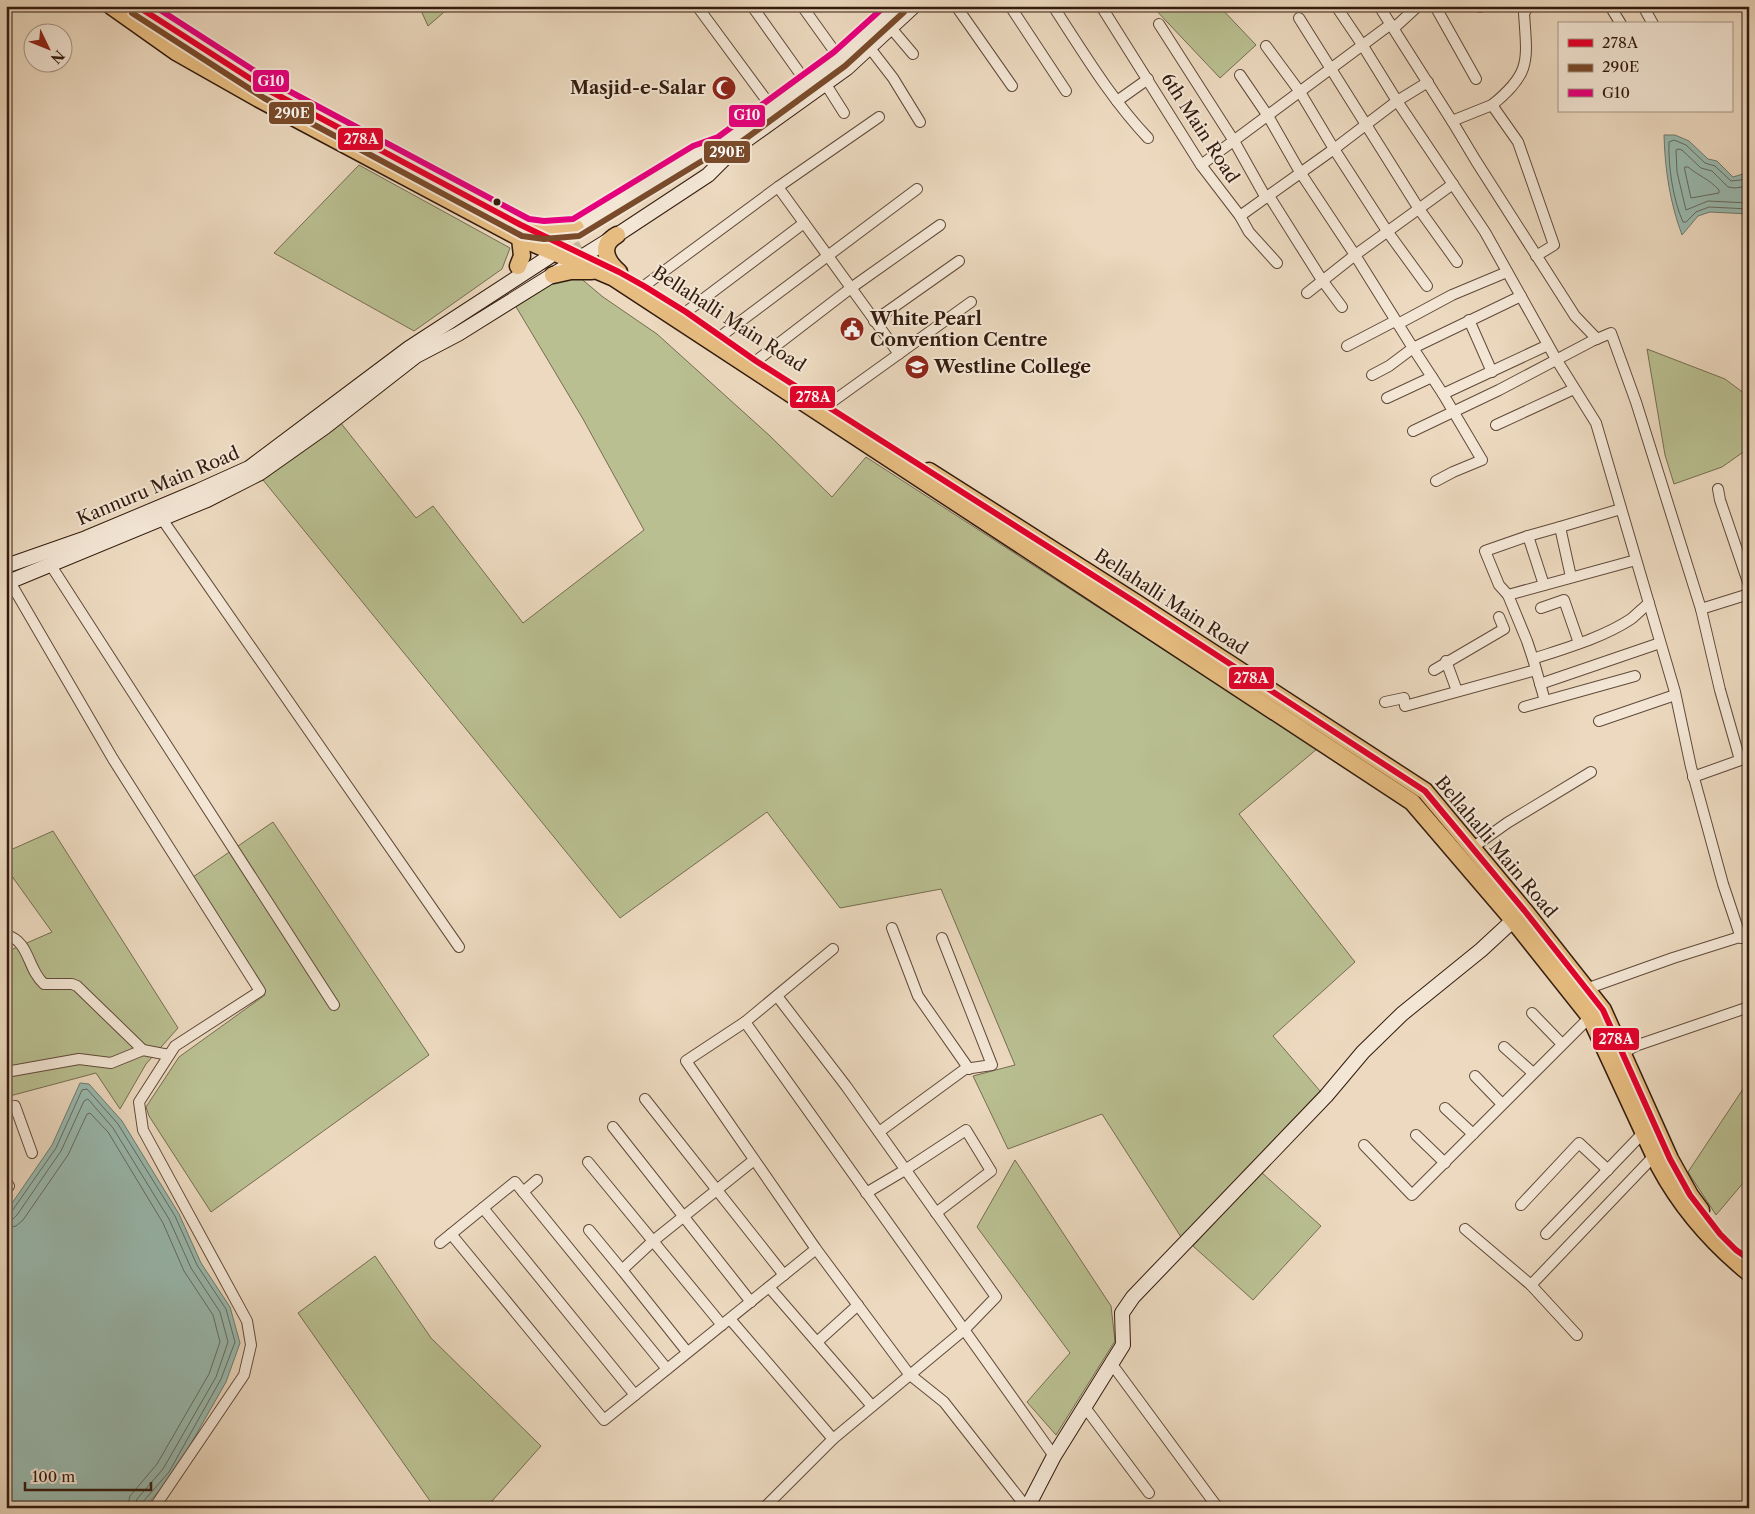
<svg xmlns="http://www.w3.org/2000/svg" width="1755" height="1514" viewBox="0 0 1755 1514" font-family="'Libre Caslon Text',serif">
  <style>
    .green { fill: #b9bf91; stroke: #766d50 }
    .water { fill: #99bab0; stroke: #707a6f }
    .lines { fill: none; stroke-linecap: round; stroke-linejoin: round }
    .shore { stroke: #666a5f; stroke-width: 1 }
    .secondary-tunnel { stroke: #c7b39c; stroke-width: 14; stroke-dasharray: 14 7; stroke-linecap: butt }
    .street-casing { stroke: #614a3a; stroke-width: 12 }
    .secondary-casing { stroke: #331b0e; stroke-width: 16 }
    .primary-casing { stroke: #331b0e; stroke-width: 19 }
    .street { stroke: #f3e6d5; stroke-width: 10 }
    .secondary { stroke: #f3e6d5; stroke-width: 14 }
    .primary { stroke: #e6bc80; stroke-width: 16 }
    .bus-1-casing { stroke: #f3e6d5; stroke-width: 10 }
    .bus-2-casing { stroke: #f3e6d5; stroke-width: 10 }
    .bus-3-casing { stroke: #f3e6d5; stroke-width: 10 }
    .bus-1 { stroke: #e4002b; stroke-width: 6 }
    .bus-2 { stroke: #7a4b2a; stroke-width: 6 }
    .bus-3 { stroke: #e5007d; stroke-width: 6 }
    .bus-dot { fill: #331b0e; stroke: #f3e6d5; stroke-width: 2 }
    .labels { text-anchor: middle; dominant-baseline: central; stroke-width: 4; stroke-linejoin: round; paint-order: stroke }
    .poi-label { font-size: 18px; font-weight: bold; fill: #331b0e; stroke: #f3e6d5; text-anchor: start }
    .street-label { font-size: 18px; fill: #331b0e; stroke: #f3e6d5 }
    .line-badge { stroke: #f3e6d5; stroke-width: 2 }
    .badge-label { font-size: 14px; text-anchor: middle; font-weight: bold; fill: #fff }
  </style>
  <rect width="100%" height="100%" fill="#ecd9bf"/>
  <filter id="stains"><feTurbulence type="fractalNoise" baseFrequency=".004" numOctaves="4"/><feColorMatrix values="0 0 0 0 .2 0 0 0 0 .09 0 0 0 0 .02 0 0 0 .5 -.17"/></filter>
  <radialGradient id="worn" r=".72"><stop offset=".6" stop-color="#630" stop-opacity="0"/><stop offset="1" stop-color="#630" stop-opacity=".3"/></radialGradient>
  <g class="green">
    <polygon points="419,6 451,6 428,26"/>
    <polygon points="1152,6 1219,6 1256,45 1220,78"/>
    <polygon points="359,165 510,248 502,269 414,331 274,253"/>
    <polygon points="578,276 603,297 657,334 770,436 832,497 866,457 1317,749 1239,814 1355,962 1273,1036 1320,1091 1181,1237 1102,1114 1008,1149 973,1076 1015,1065 941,889 840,908 767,812 620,918 263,480 340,422 416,518 433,506 523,623 644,530 583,419 515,305 556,280"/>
    <polygon points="1647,349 1725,379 1749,397 1749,448 1722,467 1674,484 1665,455"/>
    <polygon points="273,822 429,1055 211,1212 149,1116 146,1107 179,1057 265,995 193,877"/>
    <polygon points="53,831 178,1028 146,1064 120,1109 96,1073 6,1097 6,952 52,932 6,868 6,852"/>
    <polygon points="1749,1080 1749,1176 1716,1215 1688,1172"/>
    <polygon points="1015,1160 1111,1306 1115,1341 1056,1435 1027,1402 1070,1353 977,1227"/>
    <polygon points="1261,1172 1321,1226 1253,1300 1193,1246"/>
    <polygon points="375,1256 431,1338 541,1446 492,1501 498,1508 435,1508 298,1313"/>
  </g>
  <g class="water">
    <path d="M1664 135H1675L1689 141 1708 159 1717 161 1733 177 1743 174H1749V214L1710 212 1698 216 1682 235C1670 203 1665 170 1664 135Z"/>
    <polygon points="80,1083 89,1084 122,1121 179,1214 201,1263 230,1307 240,1343 226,1382 173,1475 144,1508 18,1508 6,1501 6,1212 52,1145"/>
  </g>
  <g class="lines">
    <g class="shore">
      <path d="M1685 167H1688C1699 176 1709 179 1719 190V193L1691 198 1685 171Z"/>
      <path d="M1749 179 1731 181 1715 166 1705 163 1686 145 1674 140 1669 142C1668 165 1673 200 1683 222H1686L1696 212 1709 207 1749 209"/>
      <polyline points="1749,186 1735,188 1728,187 1712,171 1701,168 1682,150 1678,149 1676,150 1677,172 1686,210 1708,201 1749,203"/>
      <polyline points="6,1214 12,1211 56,1148 82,1090 87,1089 118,1124 175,1216 197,1265 226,1309 235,1342 221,1379 169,1472 142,1503 141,1508"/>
      <polyline points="6,1220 13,1219 17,1215 61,1151 84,1101 88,1099 113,1128 169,1219 191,1268 220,1312 228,1342 216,1377 163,1469 137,1499 135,1508"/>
      <polyline points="6,1228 16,1226 23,1220 68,1155 87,1114 90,1113 108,1132 163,1223 184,1271 213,1315 220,1342 209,1374 157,1464 130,1496 127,1508"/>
    </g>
    <polyline class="secondary-tunnel" points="553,264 582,247"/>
    <defs>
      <g id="street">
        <polyline points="697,6 773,109"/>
        <polyline points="752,6 811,89"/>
        <polyline points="802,6 840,59"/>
        <polyline points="956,6 1012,86"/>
        <polyline points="1010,6 1066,91"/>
        <path d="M1053 6C1083 52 1111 99 1148 138"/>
        <polyline points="1101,6 1201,165 1240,216 1249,232 1277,263"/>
        <polyline points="1336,6 1363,46 1397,101 1485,232 1556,359 1596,423 1675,692 1691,767 1723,884 1741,938"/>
        <polyline points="1379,6 1452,121"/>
        <polyline points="1435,6 1476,79"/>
        <polyline points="1479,6 1480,7"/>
        <polyline points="1610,6 1621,24"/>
        <polyline points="1643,6 1653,24"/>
        <polyline points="1299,18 1419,209 1457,262"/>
        <polyline points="1159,24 1234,141 1266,198"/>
        <polyline points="891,28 913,54"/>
        <polyline points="1394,28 1418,6"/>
        <polyline points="866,43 893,78 920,122"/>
        <polyline points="1240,75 1268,116 1300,172 1355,255 1307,293"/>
        <polyline points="825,83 844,113"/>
        <polyline points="1117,101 1148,79"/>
        <path d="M1492 105C1532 73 1527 60 1524 13L1529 6"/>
        <polyline points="1201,165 1391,24"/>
        <polyline points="778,187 899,354"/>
        <polyline points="1269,196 1322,280 1342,307"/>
        <polyline points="1240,216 1334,149 1300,92 1266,46"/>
        <polyline points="1536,256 1554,245 1518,142 1492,105 1452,121 1476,161 1575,316 1597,339"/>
        <polyline points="644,286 778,187 879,117"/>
        <polyline points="1427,286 1387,231 1334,149 1397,101 1428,82"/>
        <polyline points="686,312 804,223"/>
        <polyline points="1469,320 1492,372"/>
        <polyline points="874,321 959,261"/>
        <polyline points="1398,324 1355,255 1453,184"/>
        <polyline points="721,336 917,189"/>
        <polyline points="1347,346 1395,321"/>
        <polyline points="756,361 851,288 940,225"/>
        <polyline points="1372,375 1389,366 1413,348 1398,324 1452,295 1507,272"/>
        <polyline points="1443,394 1413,348 1521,296"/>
        <polyline points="1387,398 1432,377"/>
        <polyline points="818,412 971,302"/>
        <polyline points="1496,425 1574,389"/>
        <polyline points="1413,431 1499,390 1592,341 1611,333 1636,402 1701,609 1720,690 1740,760"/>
        <polyline points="1436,481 1453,472 1482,460 1443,394 1548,345"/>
        <polyline points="1718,489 1720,500 1749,585"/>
        <polyline points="162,519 459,947"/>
        <polyline points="50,564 334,1005"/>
        <polyline points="6,575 113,759 260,991 175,1046 139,1102 143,1130 247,1321 251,1345 244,1375 154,1508"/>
        <polyline points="1571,577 1560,527 1621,509"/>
        <polyline points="1544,585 1528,536 1560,527"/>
        <polyline points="1508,595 1499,585 1485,551 1528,536"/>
        <polyline points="1541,608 1564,600 1579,643"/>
        <polyline points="1701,609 1749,594"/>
        <polyline points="1533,659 1527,641 1508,595 1636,560"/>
        <polyline points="1446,661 1457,691"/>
        <polyline points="1434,670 1504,629 1499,617"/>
        <polyline points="1540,684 1660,643"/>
        <path d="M1545 701 1533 659C1566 648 1602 638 1631 619 1637 614 1643 608 1649 603"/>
        <polyline points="1385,702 1404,698 1405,706 1536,670"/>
        <polyline points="1524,707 1635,676"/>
        <polyline points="1599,721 1675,695"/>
        <polyline points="1693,777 1749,757"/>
        <polyline points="1472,848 1507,823 1591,772"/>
        <polyline points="892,928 918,996 969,1069"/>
        <path d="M6 935C30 941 27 969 44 984H72L77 986 143 1050"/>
        <polyline points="833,949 745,1022 1054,1456"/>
        <polyline points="1586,989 1673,958 1749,934"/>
        <polyline points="1532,1013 1562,1044"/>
        <polyline points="745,1022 686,1061 816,1249 909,1374 944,1402 1027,1508"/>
        <polyline points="1504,1047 1533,1073"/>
        <polyline points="1622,1053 1638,1045 1749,1007"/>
        <polyline points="6,1072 79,1059 111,1063 143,1050 169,1055"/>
        <polyline points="1475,1076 1502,1104"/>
        <polyline points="645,1099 784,1275"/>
        <polyline points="6,1108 15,1106 32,1153"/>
        <polyline points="1445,1108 1473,1134"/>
        <polyline points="613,1127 751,1302"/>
        <polyline points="879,1132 965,1069 992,1065 942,938"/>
        <polyline points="1416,1135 1445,1163"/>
        <polyline points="1364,1145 1412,1195 1590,1017"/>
        <polyline points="588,1162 722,1325"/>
        <polyline points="6,1181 9,1186"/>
        <polyline points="523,1192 537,1180"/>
        <polyline points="866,1193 905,1170 966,1130 991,1171 936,1213"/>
        <polyline points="1521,1205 1579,1143 1608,1170"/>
        <polyline points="483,1208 635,1395"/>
        <polyline points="1465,1229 1531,1285"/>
        <polyline points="589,1230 622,1270 653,1241 754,1160"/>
        <polyline points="451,1234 604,1420 816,1249"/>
        <polyline points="1546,1234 1643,1133"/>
        <polyline points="440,1243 515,1182 667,1369"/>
        <polyline points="622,1270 684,1348"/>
        <polyline points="769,1287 872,1406"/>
        <polyline points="730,1319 833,1439 964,1330 996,1297 846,1086 777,996"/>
        <polyline points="1577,1335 1531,1285 1654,1156"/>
        <polyline points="817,1342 858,1305"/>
        <polyline points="1111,1363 1218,1508"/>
        <polyline points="1084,1406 1149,1493"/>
        <polyline points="764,1508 833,1439"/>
      </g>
      <g id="secondary">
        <polyline points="724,156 847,68 914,6"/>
        <polyline points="567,234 698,153 722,145 807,84 840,59 898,6"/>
        <polyline points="6,566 86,538 198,491 249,468 409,348 549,257"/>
        <polyline points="6,583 207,500 260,473 325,427 416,356 458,334 617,235 708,175 731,152"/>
        <polyline points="1027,1508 1054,1456 1123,1345 1122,1313 1133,1297 1326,1096 1363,1052 1402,1014 1481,950 1520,914"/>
      </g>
      <g id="primary">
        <path d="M111 6 176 52 259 99 520 238 614 278 1412 802 1513 920 1590 1017 1659 1166C1682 1209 1711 1242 1749 1273"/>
        <polyline points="137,6 268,90 463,195 557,243"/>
        <polyline points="533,229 544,230 576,228"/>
        <path d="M617 235C599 245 606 261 619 272"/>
        <polyline points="518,266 522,256 520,238"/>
        <polyline points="553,275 571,271 592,271"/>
        <polyline points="929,471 1135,602 1425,791 1524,910 1603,1010 1670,1159 1690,1195 1701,1210"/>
      </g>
    </defs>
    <use href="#street" class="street-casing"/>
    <use href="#secondary" class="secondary-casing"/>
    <use href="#primary" class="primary-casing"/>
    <use href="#street" class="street"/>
    <use href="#secondary" class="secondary"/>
    <use href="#primary" class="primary"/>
    <defs>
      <polyline id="bus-1" points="137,6 268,90 521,225 619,272 644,286 686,312 756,361 1135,602 1425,791 1524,910 1603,1010 1670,1159 1690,1195 1720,1234 1736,1250 1749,1259"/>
      <polyline id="bus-2" points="132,13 264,98 522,236 544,239 579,236 702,161 726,153 845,66 904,12"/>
      <polyline id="bus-3" points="154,6 272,82 529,219 544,221 573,219 693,146 718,137 834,52 885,6"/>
    </defs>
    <use href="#bus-1" class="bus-1-casing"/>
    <use href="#bus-2" class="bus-2-casing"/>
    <use href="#bus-3" class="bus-3-casing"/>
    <use href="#bus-1" class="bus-1"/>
    <use href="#bus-2" class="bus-2"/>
    <use href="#bus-3" class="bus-3"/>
  </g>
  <defs>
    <symbol id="mosque-disc" viewBox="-11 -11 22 22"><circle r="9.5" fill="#8f2418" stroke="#f3e6d5"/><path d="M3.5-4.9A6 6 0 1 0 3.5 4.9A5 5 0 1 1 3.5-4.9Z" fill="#fff"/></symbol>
    <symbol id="civic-disc" viewBox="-11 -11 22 22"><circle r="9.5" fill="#8f2418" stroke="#f3e6d5"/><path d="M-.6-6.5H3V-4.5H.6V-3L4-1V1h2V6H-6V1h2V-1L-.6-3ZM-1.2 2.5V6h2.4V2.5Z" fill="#fff"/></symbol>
    <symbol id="university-disc" viewBox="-11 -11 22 22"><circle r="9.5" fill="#8f2418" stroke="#f3e6d5"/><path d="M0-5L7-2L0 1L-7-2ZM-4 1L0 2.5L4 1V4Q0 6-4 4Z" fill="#fff"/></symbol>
  </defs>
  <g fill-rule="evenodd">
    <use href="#mosque-disc" x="710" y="74" width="28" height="28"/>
    <use href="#civic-disc" x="838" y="315" width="28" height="28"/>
    <use href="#university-disc" x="903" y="353" width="28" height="28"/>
  </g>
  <circle class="bus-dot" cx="497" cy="202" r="4.5"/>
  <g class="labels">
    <g class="poi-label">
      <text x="706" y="88" text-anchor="end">Masjid-e-Salar</text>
      <text x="870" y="319">White Pearl<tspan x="870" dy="21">Convention Centre</tspan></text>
      <text x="934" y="367">Westline College</text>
    </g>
    <g class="street-label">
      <text transform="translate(1200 128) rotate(57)">6th Main Road</text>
      <text transform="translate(729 319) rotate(33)">Bellahalli Main Road</text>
      <text transform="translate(158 486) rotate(-23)">Kannuru Main Road</text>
      <text transform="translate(1171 602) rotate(33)">Bellahalli Main Road</text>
      <text transform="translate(1496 847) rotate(50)">Bellahalli Main Road</text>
    </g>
  </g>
  <g class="line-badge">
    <rect x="252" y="69" width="38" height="24" rx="5" fill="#e5007d"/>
    <rect x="268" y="101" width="47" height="24" rx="5" fill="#7a4b2a"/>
    <rect x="728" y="104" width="38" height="24" rx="5" fill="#e5007d"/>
    <rect x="337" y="127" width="47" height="24" rx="5" fill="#e4002b"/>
    <rect x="703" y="140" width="48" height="24" rx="5" fill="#7a4b2a"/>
    <rect x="789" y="385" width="47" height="24" rx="5" fill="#e4002b"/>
    <rect x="1228" y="666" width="47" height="24" rx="5" fill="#e4002b"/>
    <rect x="1592" y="1027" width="48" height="24" rx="5" fill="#e4002b"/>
  </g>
  <g class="badge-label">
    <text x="271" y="86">G10</text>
    <text x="292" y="118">290E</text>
    <text x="747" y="120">G10</text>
    <text x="361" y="144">278A</text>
    <text x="727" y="157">290E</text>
    <text x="813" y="402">278A</text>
    <text x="1251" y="683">278A</text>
    <text x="1616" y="1044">278A</text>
  </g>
  <rect width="1755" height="1514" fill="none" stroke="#ecd9bf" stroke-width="25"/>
  <rect x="8" y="8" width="1740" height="1499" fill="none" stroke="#331b0e" stroke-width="2.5"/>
  <rect x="12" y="12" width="1730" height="1489" fill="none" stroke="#331b0e"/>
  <rect x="1558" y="22" width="175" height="90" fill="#f3e6d5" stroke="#a69585"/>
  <rect x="1568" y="39" width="25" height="8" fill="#e4002b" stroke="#a69585"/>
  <text x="1602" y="48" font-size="15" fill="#331b0e">278A</text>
  <rect x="1568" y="64" width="25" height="8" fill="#7a4b2a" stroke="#a69585"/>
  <text x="1602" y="72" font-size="15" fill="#331b0e">290E</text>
  <rect x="1568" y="89" width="25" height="8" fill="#e5007d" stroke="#a69585"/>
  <text x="1602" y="98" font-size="15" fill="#331b0e">G10</text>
  <g transform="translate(48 48) rotate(133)"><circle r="24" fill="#f3e6d5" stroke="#a69585"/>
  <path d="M0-4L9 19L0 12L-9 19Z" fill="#8f2418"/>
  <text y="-8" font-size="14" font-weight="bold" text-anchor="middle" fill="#331b0e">N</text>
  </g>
  <path d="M25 1482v8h126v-8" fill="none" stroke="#331b0e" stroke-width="2.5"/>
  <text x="32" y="1482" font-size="15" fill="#331b0e" stroke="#f3e6d5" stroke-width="4" paint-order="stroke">100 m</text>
  <rect width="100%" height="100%" filter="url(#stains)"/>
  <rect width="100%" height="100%" fill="url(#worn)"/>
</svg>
